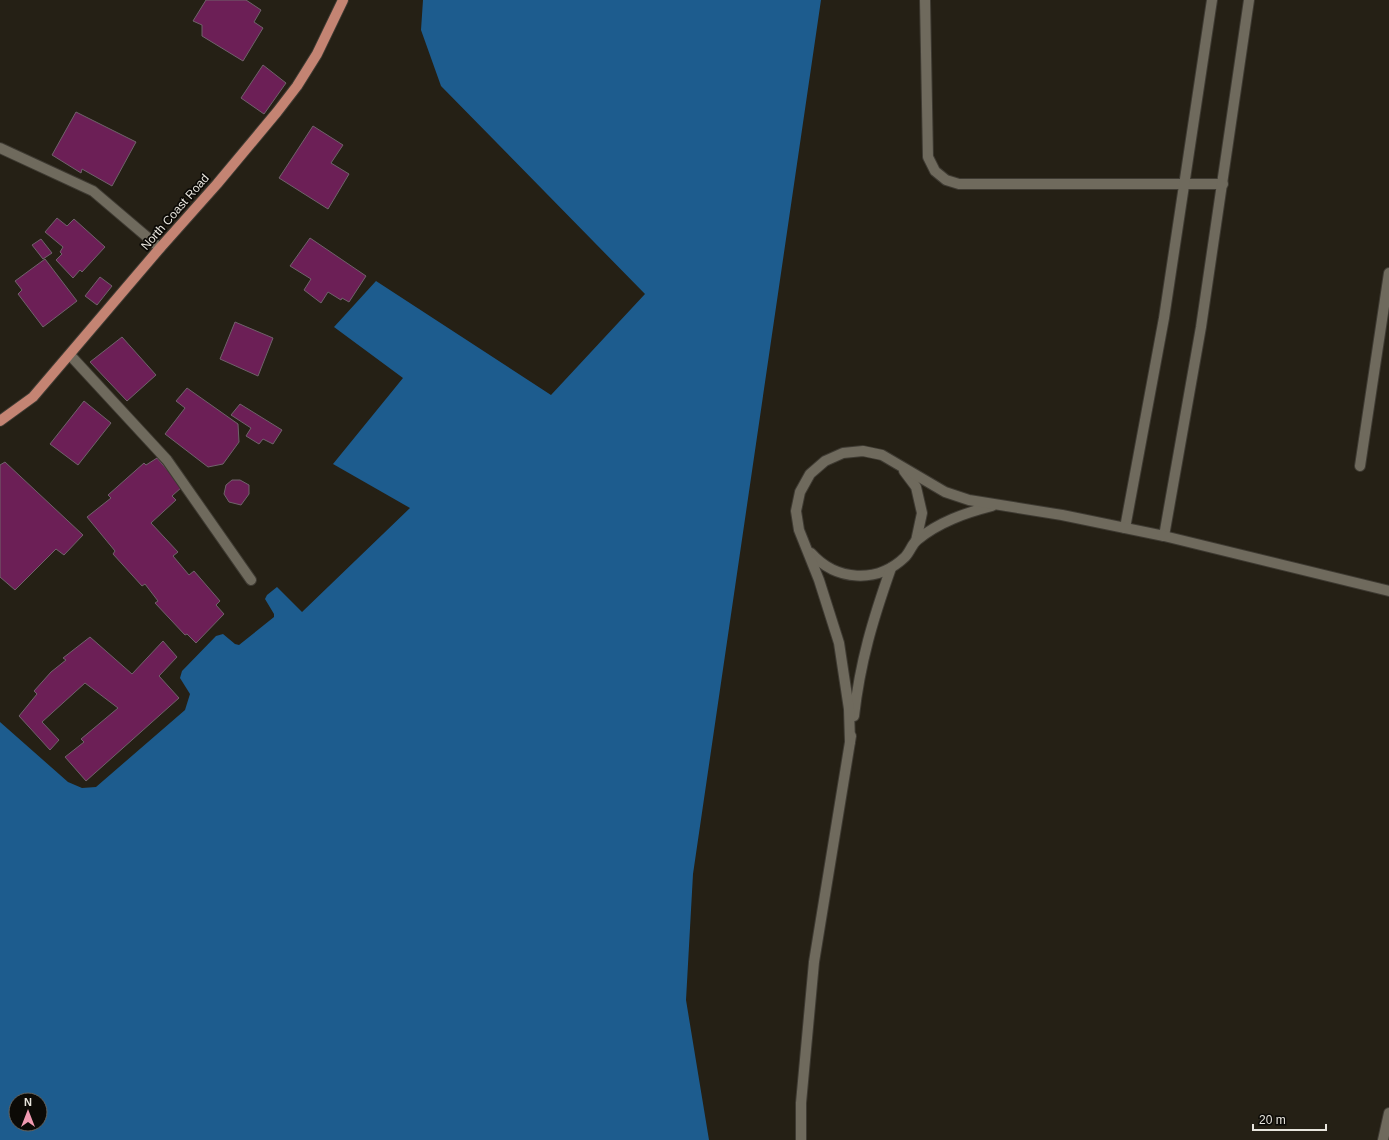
<svg xmlns="http://www.w3.org/2000/svg" width="1389" height="1140" viewBox="0 0 1389 1140" font-family="Arial,sans-serif">
  <style>
    .water { fill: #1d5c8e; fill-rule: evenodd }
    .building { fill: #6c1f56; stroke: #70626b }
    .lines { fill: none; stroke-linecap: round; stroke-linejoin: round }
    .minor-casing { stroke: #3e3a32; stroke-width: 12 }
    .major-casing { stroke: #3e3a32; stroke-width: 12 }
    .minor { stroke: #6f6a5d; stroke-width: 10 }
    .major { stroke: #c48473; stroke-width: 10 }
    .labels { text-anchor: middle; dominant-baseline: central; stroke-width: 3.5; stroke-linejoin: round; paint-order: stroke }
    .street-label { font-size: 12px; fill: #e8e5dd; stroke: #0c0a06 }
  </style>
  <rect width="100%" height="100%" fill="#252015"/>
  <path class="water" d="M423 0H821L693 874 686 1000 709 1140H0V722L68 782 82 788 96 787 185 710 190 694 180 678 182 671 216 636 223 634 235 644 239 645 274 617V614L265 599 267 595 277 587 302 612 410 508 333 464 403 378 334 327 376 281 551 395 645 294 441 86 421 30ZM16 1100H40V1124H16Z"/>
  <g class="building">
    <polygon points="206,0 246,0 261,10 254,22 263,28 243,61 202,36 202,25 193,21"/>
    <polygon points="263,65 286,83 264,114 241,98"/>
    <polygon points="76,112 136,142 112,186 82,169 81,173 52,155"/>
    <polygon points="313,126 343,145 331,163 349,174 328,209 279,178"/>
    <polygon points="57,218 67,226 74,219 105,247 82,272 80,270 73,278 56,260 62,254 60,252 63,247 45,232"/>
    <polygon points="310,238 366,276 349,302 342,298 341,300 328,292 321,303 304,290 311,279 290,266"/>
    <polygon points="41,239 52,253 43,259 32,245"/>
    <polygon points="45,259 77,301 43,327 18,294 22,290 15,281"/>
    <polygon points="100,277 112,286 97,305 85,296"/>
    <polygon points="235,322 273,338 258,376 220,359"/>
    <polygon points="122,337 156,375 127,401 90,362"/>
    <polygon points="187,388 238,424 239,442 223,464 208,467 165,434 185,408 176,401"/>
    <polygon points="84,401 111,423 78,465 50,444"/>
    <polygon points="240,404 282,430 273,444 263,439 259,444 246,436 251,428 231,415"/>
    <polygon points="157,458 182,487 172,496 176,500 151,523 178,552 173,556 189,575 194,571 220,601 216,605 224,614 196,643 187,634 185,635 155,603 158,601 145,584 142,586 113,554 115,551 87,517 111,498 108,495 144,463 146,465"/>
    <polygon points="5,462 83,535 64,555 56,549 15,590 0,577 0,465"/>
    <polygon points="232,480 240,480 249,485 249,494 241,505 229,502 224,494 226,485"/>
    <polygon points="90,637 132,674 163,641 177,657 159,676 179,698 86,781 65,757 84,742 81,739 118,708 85,683 42,722 59,740 50,750 19,716 37,694 34,691 51,672 66,660 63,658"/>
  </g>
  <g class="lines">
    <defs>
      <g id="minor">
        <polyline points="925,0 928,157 935,171 946,180 959,184 1223,184"/>
        <polyline points="0,148 93,191 160,248"/>
        <polyline points="70,355 167,460 251,580"/>
        <polyline points="1360,466 1389,273"/>
        <polyline points="904,471 916,487 922,513 916,541"/>
        <polyline points="1125,528 1164,318 1212,0"/>
        <polyline points="1164,536 1201,327 1249,0"/>
        <path d="M811 553C836 581 877 584 905 557 910 552 912 544 917 540 939 522 965 513 992 506"/>
        <path d="M854 716C860 662 873 619 891 568"/>
        <polyline points="850,742 849,709 839,643 819,580 799,530 796,511 800,492 810,474 825,461 843,453 863,451 882,455 945,492 969,500 1062,515 1164,536 1389,591"/>
        <polyline points="801,1140 801,1103 814,962 851,736"/>
        <polyline points="1383,1140 1389,1113"/>
      </g>
      <polyline id="major" points="0,421 33,397 160,248 217,184 277,112 297,86 317,54 343,0"/>
    </defs>
    <use href="#minor" class="minor-casing"/>
    <use href="#major" class="major-casing"/>
    <use href="#minor" class="minor"/>
    <use href="#major" class="major"/>
  </g>
  <g class="labels">
    <g class="street-label">
      <text transform="translate(175 212) rotate(-49)">North Coast Road</text>
    </g>
  </g>
  <g transform="translate(28 1112)"><circle r="19" fill="#0c0a06" stroke="#64625c"/>
  <path d="M0-3L7 15L0 10L-7 15Z" fill="#f19ab1"/>
  <text y="-6" font-size="11" font-weight="bold" text-anchor="middle" fill="#e8e5dd">N</text>
  </g>
  <path d="M1253 1124v6h73v-6" fill="none" stroke="#e8e5dd" stroke-width="2"/>
  <text x="1259" y="1124" font-size="12" fill="#e8e5dd" stroke="#0c0a06" stroke-width="3" paint-order="stroke">20 m</text>
</svg>
